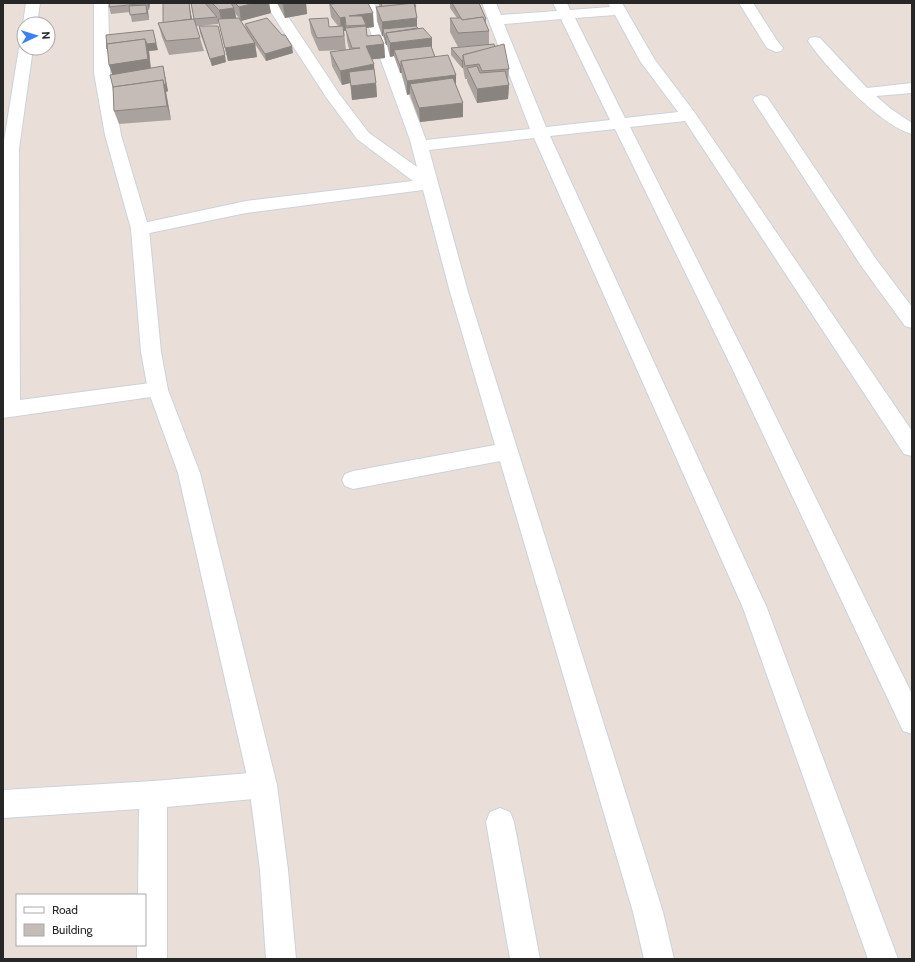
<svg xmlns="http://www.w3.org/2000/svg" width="915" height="962" viewBox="0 0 915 962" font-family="Cabin,sans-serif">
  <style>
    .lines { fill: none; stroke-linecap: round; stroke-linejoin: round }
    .street-casing { stroke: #cbd2dc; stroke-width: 2 }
    .secondary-casing { stroke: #cbd2dc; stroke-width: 2 }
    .street { fill: #fff; fill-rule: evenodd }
    .secondary { fill: #fff; fill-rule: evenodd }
    .wall { fill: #a9a29e; fill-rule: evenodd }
    .shaded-wall { fill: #8a8481 }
    .building { fill: #c5bcb8; stroke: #8a8481 }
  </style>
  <rect width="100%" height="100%" fill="#e9dfd8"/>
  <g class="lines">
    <defs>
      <g id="street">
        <polygon points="26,3 40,3 37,24 24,24 24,26 23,24"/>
        <path d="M265 3H279L340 95 369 133 417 167 410 140 360 3H374L426 140 530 129 482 3H496L501 15 557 11 553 3H567L570 10 610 7 608 3H622L655 60 695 113 912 431V456L904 454 685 121 630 127 750 364 912 694V734L903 731 730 364 615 129 550 136 767 608 898 959H868L743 608 534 138 429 150 468 292 663 912 674 959H644L633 912 500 461 353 489 345 486 342 480 345 474 353 471 495 445 450 292 423 190 246 213 140 235 134 233 131 229 134 225 246 201 413 181 357 139 326 97ZM615 15 640 61 678 112 625 118 575 18ZM561 19 610 120 546 127 504 24Z"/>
        <polygon points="739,3 753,3 778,42 783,48 781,51 776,52 767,48"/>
        <path d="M815 37 820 38 867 88 912 83V93L876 96 891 109 912 123V134C881 126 826 68 808 41L810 38Z"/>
        <polygon points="24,44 24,48 33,48 19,149 20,400 158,382 165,385 168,390 165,395 3,418 3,147 19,48"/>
        <polygon points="761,95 767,97 876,259 912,307 912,328 905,326 862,267 753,100 755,97"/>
        <polygon points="263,772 273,776 277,785 273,794 263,798 167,807 167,959 137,959 137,945 145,945 145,895 138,895 139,809 3,818 3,790 153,781"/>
        <polygon points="500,808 510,812 514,822 540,959 510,959 486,822 490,812"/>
      </g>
      <polygon id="secondary" points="94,3 108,3 110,73 121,135 149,229 161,352 168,390 200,473 277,785 288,870 296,959 266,959 260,870 249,785 178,473 148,390 141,352 131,229 105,135 94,73"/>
    </defs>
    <use href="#street" class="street-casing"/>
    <use href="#secondary" class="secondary-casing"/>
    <use href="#street" class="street"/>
    <use href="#secondary" class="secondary"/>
  </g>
  <g class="wall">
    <polygon points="150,3 149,10 148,10 149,20 132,22 130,12 111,14 109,7"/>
    <path d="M163 3H189L192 19H194L191 3H269L271 13 241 21 246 29 245 24 293 53 266 61 255 44 257 57 228 61 218 20V24L196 26 200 38 204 51 169 55 162 37 158 23H163ZM235 13 239 18H236Z"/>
    <polygon points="277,3 306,3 307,14 285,18"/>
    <path d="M329 3H368L374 27 366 28 367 36 384 44 385 58 372 59 376 83 377 97 352 100 350 83 342 85 332 66 330 52 345 50 319 51 311 33 309 19 329 27 338 26 331 17ZM344 31H346L347 41 349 49 346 50Z"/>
    <polygon points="378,3 414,3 416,6 417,27 432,49 435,57 456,75 456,86 463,117 420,122 411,98 410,94 407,95 402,75 402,73 400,73 394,56 390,57 387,45 386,45 383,36 382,36 377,21 376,7 380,7"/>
    <polygon points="450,3 479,3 486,19 486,24 489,31 489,44 495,47 509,69 508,83 509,85 508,99 477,103 467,81 467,79 465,79 463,68 462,68 451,55 451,48 472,46 458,47 450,32 450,18 457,18 450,8"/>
    <polygon points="199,26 226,62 212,66 200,33"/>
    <polygon points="107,49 158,50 149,51 151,68 163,66 168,91 166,92 171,120 119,124 114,111 112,74"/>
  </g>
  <g class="shaded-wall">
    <polygon points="147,3 150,3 149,10"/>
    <polygon points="189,3 193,26 163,23"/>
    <polygon points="255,3 269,3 271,13 241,21 239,7"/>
    <polygon points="291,3 306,3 307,14 285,18 283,5"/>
    <polygon points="146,5 148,12 149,20 147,13"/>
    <polygon points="234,8 237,21 222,24 219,10"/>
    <polygon points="373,13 374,27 366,28 366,25 349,16"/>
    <polygon points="345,17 346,30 345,28 346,31 341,31 340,18"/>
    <polygon points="417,18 417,31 383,29 383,36 382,36 382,22"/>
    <polygon points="153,30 158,50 149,51 151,73 114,79 109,65 109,56 107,49 145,39"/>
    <polygon points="385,38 386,38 387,45 386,45"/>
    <polygon points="432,38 432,52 394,50 394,56 390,57 390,43"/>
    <polygon points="255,43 257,57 228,61 225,48"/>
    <polygon points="384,44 385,58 367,60 366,46"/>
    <polygon points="292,46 293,53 266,61 265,54"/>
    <polygon points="225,55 226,62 212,66 210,59"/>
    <rect x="462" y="61" width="1" height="7"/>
    <polygon points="374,64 375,78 349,72 350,83 342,85 340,71"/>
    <polygon points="163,66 168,91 166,92 171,120 167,106 116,98"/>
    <polygon points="400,66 401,66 402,73 400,73"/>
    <polygon points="456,75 456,89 410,84 410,94 407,95 407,81"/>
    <polygon points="376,83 377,97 352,100 351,86"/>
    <polygon points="509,85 508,99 477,103 477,89"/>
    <polygon points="463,103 463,117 420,122 419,108"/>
  </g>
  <g class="building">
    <polygon points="110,3 147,3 109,7"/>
    <polygon points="163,3 189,3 191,19 163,23"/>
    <polygon points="191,3 205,3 217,17 194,19"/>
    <polygon points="212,3 231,3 234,8 219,10"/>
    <polygon points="235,3 255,3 239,7"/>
    <polygon points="282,3 291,3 283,5"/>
    <polygon points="343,3 368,3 373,13 349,16 362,16 366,25 346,26 345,17 340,18 330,4"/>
    <polygon points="381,3 414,3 416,6 415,7 414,3 382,7"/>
    <polygon points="414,3 417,18 382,22 376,7"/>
    <polygon points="452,3 479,3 486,19 484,20 483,17 462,20"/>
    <polygon points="146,5 147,13 130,15 129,6"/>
    <polygon points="483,17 489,31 458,33 450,18 461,18 462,20"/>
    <polygon points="239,18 255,43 225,48 218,19"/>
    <polygon points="267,18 282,35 285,35 292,46 265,54 245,24"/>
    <polygon points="328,18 329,27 343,26 344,36 317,38 309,19"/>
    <polygon points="194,19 200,38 166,41 158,23"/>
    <polygon points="199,26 218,26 225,55 210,59"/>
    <polygon points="366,26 367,36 380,35 384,44 366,46 374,64 340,71 330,52 360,48 352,48 345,28"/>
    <polygon points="416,26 418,28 386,33 386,38 385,38 383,29"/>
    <polygon points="423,28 432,38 390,43 386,33"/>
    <polygon points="153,30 156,43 147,44 145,39 107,44 107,49 106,35"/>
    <polygon points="145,39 148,59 109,65 107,44"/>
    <polygon points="494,44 495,47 463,55 463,61 462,61 451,48"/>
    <polygon points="504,44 509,69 482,71 479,64 465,66 463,55"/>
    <polygon points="431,46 435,57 401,61 401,66 400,66 394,50"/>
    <polygon points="448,55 456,75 407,81 401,61"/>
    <polygon points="163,66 166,84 164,85 163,80 113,87 110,75"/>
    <polygon points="477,66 480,73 505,71 509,85 477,89 467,68"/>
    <polygon points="374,69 376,83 351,86 349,72"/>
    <polygon points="453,78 463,103 419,108 410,84"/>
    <polygon points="163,80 167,106 114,111 113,87"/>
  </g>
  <rect width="915" height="962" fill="none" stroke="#272727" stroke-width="8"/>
  <rect x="16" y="894" width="130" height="52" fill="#ffffff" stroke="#a9a9a9"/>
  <rect x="24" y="907" width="20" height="6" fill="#ffffff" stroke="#a9a9a9"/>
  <text x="52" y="914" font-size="12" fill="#272727">Road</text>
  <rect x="24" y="924" width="20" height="12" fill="#c5bcb8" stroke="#a9a9a9"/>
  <text x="52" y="934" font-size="12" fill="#272727">Building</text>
  <g transform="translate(36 36) rotate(86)"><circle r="19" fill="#ffffff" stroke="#a9a9a9"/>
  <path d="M0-3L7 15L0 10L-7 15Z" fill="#3a81f5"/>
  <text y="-6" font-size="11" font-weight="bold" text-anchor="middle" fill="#272727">N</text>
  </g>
</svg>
